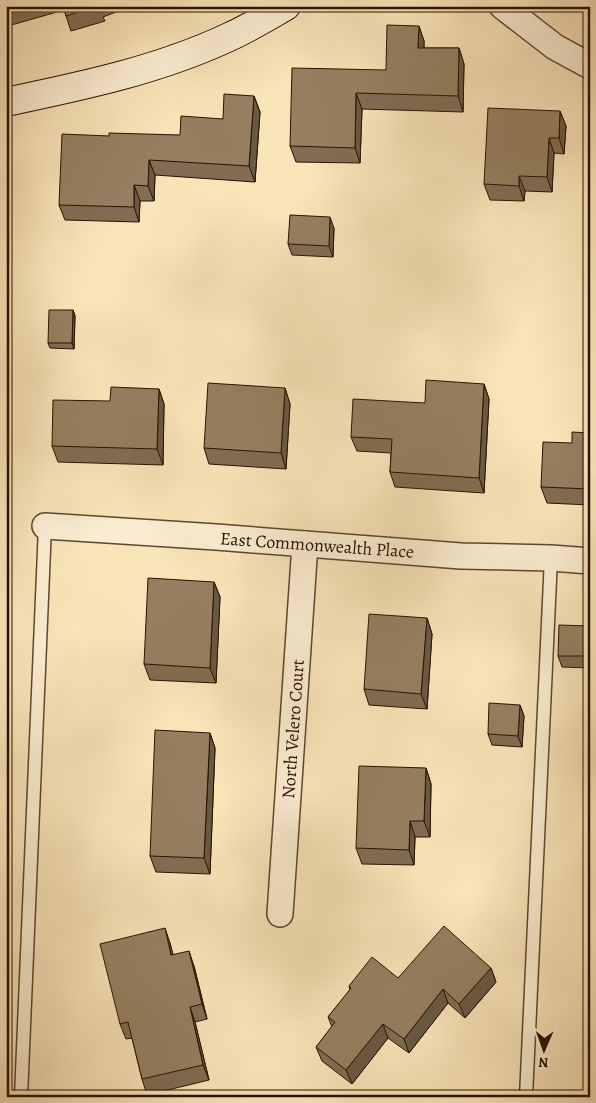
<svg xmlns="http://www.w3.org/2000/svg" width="596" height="1103" viewBox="0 0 596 1103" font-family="Alegreya,serif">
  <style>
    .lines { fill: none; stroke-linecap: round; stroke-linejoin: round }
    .lane-casing { stroke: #5d462e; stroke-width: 15 }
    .street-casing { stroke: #5d462e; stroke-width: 28 }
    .secondary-casing { stroke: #291100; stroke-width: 30 }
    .lane { stroke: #fbedd1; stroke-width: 12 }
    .street { stroke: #fbedd1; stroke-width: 25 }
    .secondary { stroke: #fbedd1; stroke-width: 28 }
    .wall { fill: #806d53; stroke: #291100 }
    .shaded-wall { fill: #685943; stroke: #291100 }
    .building { fill: #957f60; stroke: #291100 }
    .labels { text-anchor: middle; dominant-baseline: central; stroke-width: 4.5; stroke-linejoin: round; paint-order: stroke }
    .street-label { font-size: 18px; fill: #291100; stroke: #fbedd1 }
  </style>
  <rect width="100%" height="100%" fill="#f9e4b8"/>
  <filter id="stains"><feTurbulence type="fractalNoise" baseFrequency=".004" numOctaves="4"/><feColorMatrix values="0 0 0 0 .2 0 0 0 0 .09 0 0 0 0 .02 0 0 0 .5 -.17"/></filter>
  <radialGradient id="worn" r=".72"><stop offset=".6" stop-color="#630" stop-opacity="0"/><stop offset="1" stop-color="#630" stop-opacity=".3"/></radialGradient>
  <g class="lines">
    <defs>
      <g id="lane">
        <polyline points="21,1097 45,526"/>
        <polyline points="526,1097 551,558"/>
      </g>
      <g id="street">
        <polyline points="502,6 555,47 590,66"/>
        <polyline points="45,526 216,537 461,556 551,558 590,561"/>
        <polyline points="280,914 305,544"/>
      </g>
      <path id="secondary" d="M6 102C82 86 159 70 229 37 249 28 267 17 286 6"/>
    </defs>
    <use href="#lane" class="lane-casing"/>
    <use href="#street" class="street-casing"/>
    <use href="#secondary" class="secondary-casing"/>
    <use href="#lane" class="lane"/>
    <use href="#street" class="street"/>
    <use href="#secondary" class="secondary"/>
  </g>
  <g class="wall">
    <polygon points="6,6 132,6 103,17 105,21 71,31 64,10 8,26 9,28 6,29"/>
    <polygon points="419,26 424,41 424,48 459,48 464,64 463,112 362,109 360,163 296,162 290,146 386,70"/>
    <polygon points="254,96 260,112 255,182 155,175 154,201 140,201 139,222 65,220 59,205 180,135 223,119"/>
    <polygon points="560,111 566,126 564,154 554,153 552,192 525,191 524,201 490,200 484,184"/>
    <polygon points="334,228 333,257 292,255 288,244"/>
    <polygon points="73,310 75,316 74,349 50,348 48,343"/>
    <polygon points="484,384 489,399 484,493 395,487 390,472 391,453 357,451 351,437 425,403"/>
    <polygon points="285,388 290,404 286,469 209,464 204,448"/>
    <polygon points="159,389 164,404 163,465 58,462 52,446 110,401"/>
    <polygon points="590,433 590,505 547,503 541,487 572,443"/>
    <polygon points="214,582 220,597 216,683 150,680 144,664"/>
    <polygon points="427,618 432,634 427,709 369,705 364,689"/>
    <polygon points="590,627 590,668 562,667 558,656"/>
    <polygon points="520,705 524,716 522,747 492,745 488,734"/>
    <polygon points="210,733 215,748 210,874 156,872 150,856"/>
    <polygon points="426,768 431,784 430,837 415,837 414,865 362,864 356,848"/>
    <polygon points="170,943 173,955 194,966 207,1019 195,1022 209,1080 147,1095 142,1079 132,1038 126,1039 120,1024"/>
    <polygon points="491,968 496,982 465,1018 448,1003 409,1053 388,1038 352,1084 322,1061 316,1047 332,1027 328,1017 350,990 349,986 398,978"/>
  </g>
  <g class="shaded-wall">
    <polygon points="419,26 424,41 424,63 418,48"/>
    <polygon points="459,48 464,64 463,112 458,96"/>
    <polygon points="356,93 362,109 360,163 355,148"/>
    <polygon points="254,96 260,112 255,182 249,166"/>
    <polygon points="560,111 566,126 564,154 559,138"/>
    <polygon points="549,138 554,153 552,192 547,177"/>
    <polygon points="149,160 155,175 154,201 148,186"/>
    <polygon points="519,176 525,191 524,201 519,186"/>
    <polygon points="134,185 140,201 139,222 134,207"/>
    <polygon points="330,217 334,228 333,257 329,246"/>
    <polygon points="6,278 9,285 6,332"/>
    <polygon points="73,310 75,316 74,349 72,343"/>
    <polygon points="484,384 489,399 484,493 479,478"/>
    <polygon points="285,388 290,404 286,469 281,453"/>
    <polygon points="159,389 164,404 163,465 157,449"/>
    <polygon points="214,582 220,597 216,683 210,668"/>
    <polygon points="427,618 432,634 427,709 421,694"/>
    <polygon points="589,626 590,627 590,660 589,656"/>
    <polygon points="520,705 524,716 522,747 518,736"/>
    <polygon points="210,733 215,748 210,874 204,858"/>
    <polygon points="426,768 431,784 430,837 424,821"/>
    <polygon points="410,821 415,837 414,865 409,850"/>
    <polygon points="165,928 170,943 177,971 171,955"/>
    <polygon points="189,951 194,966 207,1019 202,1004"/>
    <polygon points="491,968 496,982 465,1018 459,1004"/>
    <polygon points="443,989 448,1003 409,1053 404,1039"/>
    <polygon points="190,1007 195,1022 209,1080 203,1065"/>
    <polygon points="383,1024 388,1038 352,1084 346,1070"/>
  </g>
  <g class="building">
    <polygon points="6,6 17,6 6,9"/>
    <polygon points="63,6 97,6 66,16"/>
    <polygon points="387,25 419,26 418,48 459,48 458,96 356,93 355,148 290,146 292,68 386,70"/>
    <polygon points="224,94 254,96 249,166 149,160 148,186 134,185 134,207 59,205 62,134 109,136 109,133 180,135 181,116 223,119"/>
    <polygon points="488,108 560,111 559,138 549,138 547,177 519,176 519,186 484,184"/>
    <polygon points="290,215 330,217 329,246 288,244"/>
    <polygon points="49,310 73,310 72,343 48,343"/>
    <polygon points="426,380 484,384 479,478 390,472 392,439 351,437 353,399 425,403"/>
    <polygon points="208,383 285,388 281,453 204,448"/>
    <polygon points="111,387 159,389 157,449 52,446 53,400 110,401"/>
    <polygon points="572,432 590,433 590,489 541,487 543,442 572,443"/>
    <polygon points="148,578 214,582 210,668 144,664"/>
    <polygon points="369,614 427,618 421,694 364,689"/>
    <polygon points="559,625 589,626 589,656 558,656"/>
    <polygon points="489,703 520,705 518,736 488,734"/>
    <polygon points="155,730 210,733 204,858 150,856"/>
    <polygon points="359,766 426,768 424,821 410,821 409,850 356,848"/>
    <polygon points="444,926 491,968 459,1004 443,989 404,1039 383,1024 346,1070 316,1047 335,1022 328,1017 351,988 349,986 372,957 398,978"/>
    <polygon points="165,928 171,955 189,951 202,1004 190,1007 203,1065 142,1079 128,1022 120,1024 100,944"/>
  </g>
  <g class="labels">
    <g class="street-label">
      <text transform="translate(317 545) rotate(4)">East Commonwealth Place</text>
      <text transform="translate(293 729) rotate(-86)">North Velero Court</text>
    </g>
  </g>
  <rect width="596" height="1103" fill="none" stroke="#f9e4b8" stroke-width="25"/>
  <rect x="8" y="8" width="581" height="1088" fill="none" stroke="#291100" stroke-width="2.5"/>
  <rect x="12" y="12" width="571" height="1078" fill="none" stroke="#291100"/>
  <g transform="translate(544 1050) rotate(182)" stroke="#fbedd1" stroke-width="4" paint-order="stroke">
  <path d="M0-4L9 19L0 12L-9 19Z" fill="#291100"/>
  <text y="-8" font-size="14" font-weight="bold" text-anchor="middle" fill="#291100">N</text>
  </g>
  <rect width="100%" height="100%" filter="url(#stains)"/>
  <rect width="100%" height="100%" fill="url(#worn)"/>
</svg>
